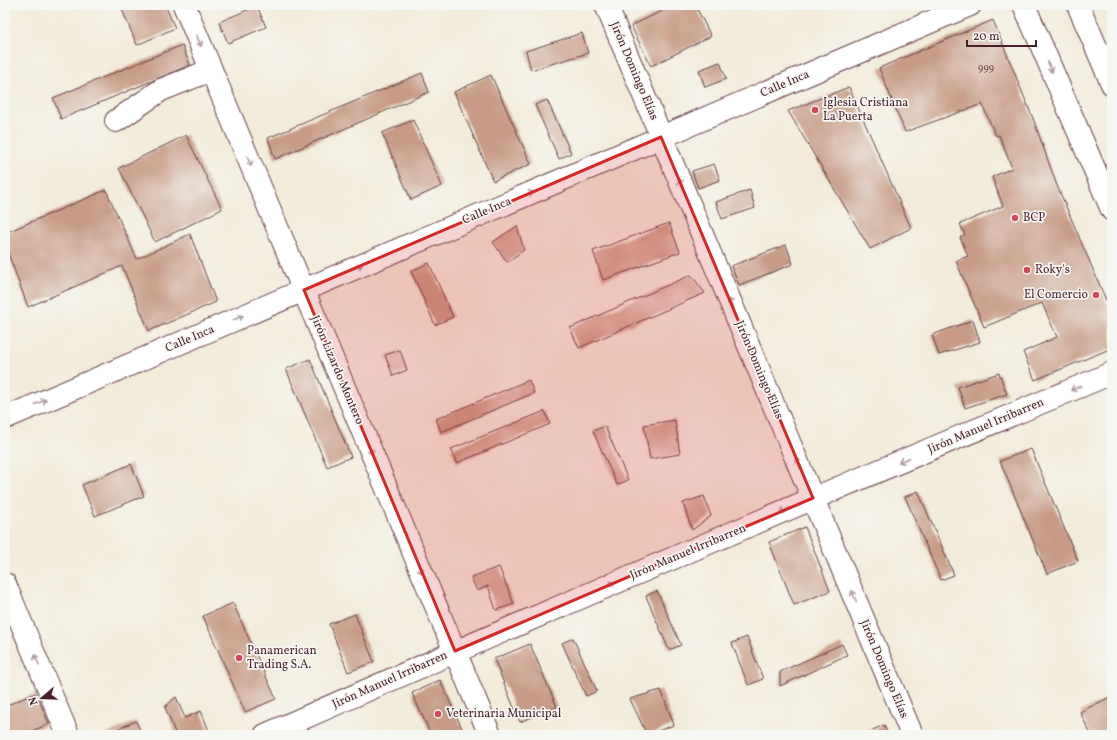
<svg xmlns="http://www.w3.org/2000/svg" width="1117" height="740" viewBox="0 0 1117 740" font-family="Vollkorn,serif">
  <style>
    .building { fill: #c79b85 }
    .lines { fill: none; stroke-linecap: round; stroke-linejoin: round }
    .minor-casing { stroke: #633e45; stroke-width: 24 }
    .major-casing { stroke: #633e45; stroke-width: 24 }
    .minor { stroke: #fff; stroke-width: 22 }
    .major { stroke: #fff; stroke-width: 22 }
    .oneway { stroke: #ae9aa0 }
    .marked { fill: #d62828; fill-opacity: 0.2; stroke: #d62828; stroke-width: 3; stroke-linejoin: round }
    .poi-dot { fill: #d1495b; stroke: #f6f6f2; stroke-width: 1.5 }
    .labels { text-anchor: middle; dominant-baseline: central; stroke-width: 3.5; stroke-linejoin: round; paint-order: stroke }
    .number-label { font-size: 10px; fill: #693e42 }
    .street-label { font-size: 12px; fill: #4a1f2b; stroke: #f6f6f2 }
    .poi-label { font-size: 12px; fill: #4a1f2b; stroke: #f6f6f2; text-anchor: start }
  </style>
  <rect width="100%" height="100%" fill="#f6f6f2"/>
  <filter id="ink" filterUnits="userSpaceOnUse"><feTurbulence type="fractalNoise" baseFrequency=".025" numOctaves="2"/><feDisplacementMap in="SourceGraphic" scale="8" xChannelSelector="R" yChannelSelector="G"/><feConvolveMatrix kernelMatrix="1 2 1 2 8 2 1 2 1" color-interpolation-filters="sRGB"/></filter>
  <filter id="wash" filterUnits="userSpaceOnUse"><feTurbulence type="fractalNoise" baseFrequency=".012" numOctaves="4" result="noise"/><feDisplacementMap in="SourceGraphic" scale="16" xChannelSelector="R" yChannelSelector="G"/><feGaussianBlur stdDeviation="0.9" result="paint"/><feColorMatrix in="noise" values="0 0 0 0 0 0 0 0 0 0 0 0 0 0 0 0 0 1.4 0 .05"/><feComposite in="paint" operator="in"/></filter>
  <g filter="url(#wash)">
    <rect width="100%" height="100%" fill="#f2ebd9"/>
    <g id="blocks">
      <g class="building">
        <polygon points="120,5 165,5 175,28 137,45"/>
        <polygon points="674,5 695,5 711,36 651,66 631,26"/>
        <polygon points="257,6 266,27 228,43 219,22"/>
        <polygon points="993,20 1034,121 1056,183 1112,314 1112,348 1035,380 1023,352 1057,337 1042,303 984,327 956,261 968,256 960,237 965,235 960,224 1003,206 992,177 1012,168 999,135 996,136 982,104 905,132 879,68"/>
        <polygon points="582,33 588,53 531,70 526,51"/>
        <polygon points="182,45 190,65 61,119 53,98"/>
        <polygon points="720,62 726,79 705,87 699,70"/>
        <polygon points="422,73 429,92 275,159 268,138"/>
        <polygon points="491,75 531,164 493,181 454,92"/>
        <polygon points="849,87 911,228 870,249 788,111"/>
        <polygon points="547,100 571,153 559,159 535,105"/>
        <polygon points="413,120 442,186 411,200 382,133"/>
        <polygon points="186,135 222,209 155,242 119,168"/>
        <polygon points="714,164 720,180 698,188 692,171"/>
        <polygon points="106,190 137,259 190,234 216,302 149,331 122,266 28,307 5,245 5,233"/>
        <polygon points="750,190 755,208 722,219 716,202"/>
        <polygon points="669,223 680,252 603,280 593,251"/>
        <polygon points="517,226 524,250 507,262 493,242"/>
        <polygon points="786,245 793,264 739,285 731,266"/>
        <polygon points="429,263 453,317 435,325 411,271"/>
        <polygon points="691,275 705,293 579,348 570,328"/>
        <polygon points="973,320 980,342 939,355 932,335"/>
        <polygon points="400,350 407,370 393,376 385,355"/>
        <polygon points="310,359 351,457 327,467 286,369"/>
        <polygon points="999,373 1007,394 965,408 958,387"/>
        <polygon points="529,380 534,393 441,432 436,419"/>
        <polygon points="545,411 550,424 457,463 451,449"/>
        <polygon points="675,420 680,454 650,459 644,425"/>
        <polygon points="605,426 628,480 617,485 593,431"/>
        <polygon points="1031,449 1078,561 1047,574 1000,461"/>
        <polygon points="131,464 144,496 95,516 82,485"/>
        <polygon points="918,491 954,575 941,580 905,497"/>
        <polygon points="704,496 711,516 692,530 683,503"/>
        <polygon points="805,527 830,591 794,605 769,542"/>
        <polygon points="499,567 514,604 496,610 488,586 477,591 471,577"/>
        <polygon points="657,591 681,645 669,650 646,596"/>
        <polygon points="233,603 276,699 245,712 203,616"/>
        <polygon points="355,614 374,662 348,672 329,624"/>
        <polygon points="747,637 763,679 748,685 732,643"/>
        <polygon points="573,638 597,691 586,696 562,643"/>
        <polygon points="530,644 557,707 520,722 494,659"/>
        <polygon points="842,644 847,655 780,686 780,672"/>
        <polygon points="440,680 465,735 431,735 412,693"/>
        <polygon points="661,690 674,725 647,735 630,699"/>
        <polygon points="36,693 49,724 22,735 5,735 5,706"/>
        <polygon points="1112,696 1112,735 1091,735 1080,712"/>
        <polygon points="176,697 185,718 201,711 209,731 199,735 176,735 165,707"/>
        <polygon points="136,721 142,735 104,735"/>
        <polygon points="884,725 888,735 861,735"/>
      </g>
    </g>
  </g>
  <g filter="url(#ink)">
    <use href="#blocks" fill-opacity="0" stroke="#633e45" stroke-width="1"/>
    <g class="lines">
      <defs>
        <g id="minor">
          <polyline points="184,5 490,735"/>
          <polyline points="606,5 912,735"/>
          <polyline points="116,121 161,90 211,70"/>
          <polyline points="5,418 970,5"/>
          <polyline points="5,584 68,735"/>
          <path d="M265 735C546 611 829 491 1112 373"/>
        </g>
        <g id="major">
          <polyline points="1024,5 1112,210"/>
          <polyline points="1078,5 1112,84"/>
        </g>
      </defs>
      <use href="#minor" class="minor-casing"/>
      <use href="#major" class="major-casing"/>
      <use href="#minor" class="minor"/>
      <use href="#major" class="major"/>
    </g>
    <defs><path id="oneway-shaft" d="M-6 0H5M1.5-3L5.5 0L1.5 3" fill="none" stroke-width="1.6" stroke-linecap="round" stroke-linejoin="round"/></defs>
    <g class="oneway">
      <use href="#oneway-shaft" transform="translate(199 41) rotate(67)"/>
      <use href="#oneway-shaft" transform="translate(1050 67) rotate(67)"/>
      <use href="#oneway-shaft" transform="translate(249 161) rotate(67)"/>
      <use href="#oneway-shaft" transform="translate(681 184) rotate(-113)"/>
      <use href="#oneway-shaft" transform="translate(528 194) rotate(-23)"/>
      <use href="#oneway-shaft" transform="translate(357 267) rotate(-23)"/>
      <use href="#oneway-shaft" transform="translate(731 304) rotate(-113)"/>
      <use href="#oneway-shaft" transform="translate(238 318) rotate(-23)"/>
      <use href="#oneway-shaft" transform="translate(1076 388) rotate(157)"/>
      <use href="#oneway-shaft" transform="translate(41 402) rotate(-23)"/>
      <use href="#oneway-shaft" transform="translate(370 449) rotate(67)"/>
      <use href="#oneway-shaft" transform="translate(904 460) rotate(157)"/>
      <use href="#oneway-shaft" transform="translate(798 463) rotate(-113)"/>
      <use href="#oneway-shaft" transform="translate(785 510) rotate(157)"/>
      <use href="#oneway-shaft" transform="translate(420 568) rotate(67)"/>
      <use href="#oneway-shaft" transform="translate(614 583) rotate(157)"/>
      <use href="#oneway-shaft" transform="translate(854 596) rotate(-113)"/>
      <use href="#oneway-shaft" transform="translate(37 660) rotate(-113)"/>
    </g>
  </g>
  <path class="marked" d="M661 137 813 498 455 651 304 290Z"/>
  <g class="poi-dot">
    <circle cx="815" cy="110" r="4"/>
    <circle cx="1015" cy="218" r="4"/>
    <circle cx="1027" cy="270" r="4"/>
    <circle cx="1096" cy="295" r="4"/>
    <circle cx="239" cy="658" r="4"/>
    <circle cx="438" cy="714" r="4"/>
  </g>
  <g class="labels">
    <g class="number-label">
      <text x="986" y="68">999</text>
    </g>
    <g class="street-label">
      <text transform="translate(634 71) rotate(67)">Jirón Domingo Elías</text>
      <text transform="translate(785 84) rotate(-23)">Calle Inca</text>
      <text transform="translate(487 211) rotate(-23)">Calle Inca</text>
      <text transform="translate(190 339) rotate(-23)">Calle Inca</text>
      <text transform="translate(337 370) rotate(67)">Jirón Lizardo Montero</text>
      <text transform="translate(759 370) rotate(67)">Jirón Domingo Elías</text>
      <text transform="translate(986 426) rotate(-23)">Jirón Manuel Irribarren</text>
      <text transform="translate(688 552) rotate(-23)">Jirón Manuel Irribarren</text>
      <text transform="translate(884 669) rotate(67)">Jirón Domingo Elías</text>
      <text transform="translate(390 680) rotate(-24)">Jirón Manuel Irribarren</text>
    </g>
    <g class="poi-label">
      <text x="823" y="103">Iglesia Cristiana<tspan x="823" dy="14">La Puerta</tspan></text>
      <text x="1023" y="218">BCP</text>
      <text x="1035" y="270">Roky's</text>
      <text x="1088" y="295" text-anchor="end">El Comercio</text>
      <text x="247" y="651">Panamerican<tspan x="247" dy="14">Trading S.A.</tspan></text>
      <text x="446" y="714">Veterinaria Municipal</text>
    </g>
  </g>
  <rect width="1117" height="740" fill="none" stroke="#f6f6f2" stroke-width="20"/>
  <g transform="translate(42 698) rotate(251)" stroke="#f6f6f2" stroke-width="3" paint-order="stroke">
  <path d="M0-3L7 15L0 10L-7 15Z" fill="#4a1f2b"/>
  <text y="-6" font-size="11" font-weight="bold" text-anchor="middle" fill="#4a1f2b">N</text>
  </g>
  <path d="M967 40v6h69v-6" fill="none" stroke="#4a1f2b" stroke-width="2"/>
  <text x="973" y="40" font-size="12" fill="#4a1f2b" stroke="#f6f6f2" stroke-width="3" paint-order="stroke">20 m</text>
</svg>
